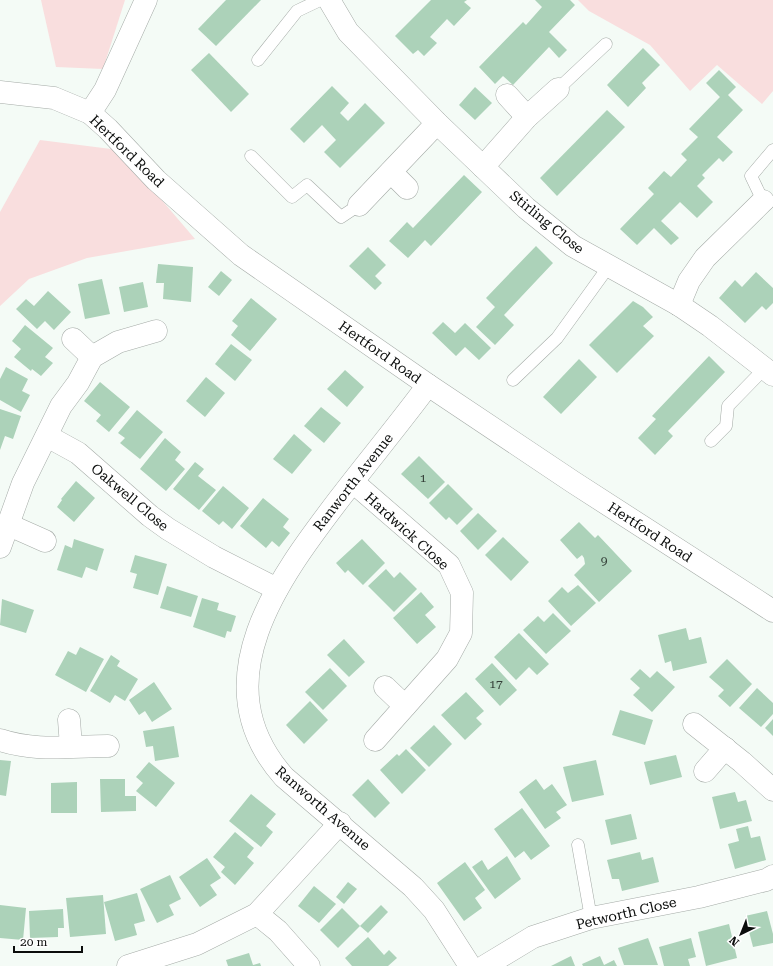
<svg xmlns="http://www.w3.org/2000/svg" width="773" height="966" viewBox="0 0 773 966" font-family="'Roboto Serif',serif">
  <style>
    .green { fill: #f9dede }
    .building { fill: #acd2b9 }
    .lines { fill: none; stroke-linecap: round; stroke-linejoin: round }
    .lane-casing { stroke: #a5aba7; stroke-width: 13 }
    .street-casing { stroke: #a5aba7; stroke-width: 23 }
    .lane { stroke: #fff; stroke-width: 12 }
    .street { stroke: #fff; stroke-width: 22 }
    .labels { text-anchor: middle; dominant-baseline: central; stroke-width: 3; stroke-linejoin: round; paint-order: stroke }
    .number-label { font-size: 12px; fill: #333e37 }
    .street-label { font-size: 14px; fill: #0b0d0c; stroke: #fff }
  </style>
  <rect width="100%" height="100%" fill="#f4fbf6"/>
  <g class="green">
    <polygon points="41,0 125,0 103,69 56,67"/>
    <polygon points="578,0 773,0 773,91 762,104 717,65 690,91 650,45 589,11"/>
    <polygon points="40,140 119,150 195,239 87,258 29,279 0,306 0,212"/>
  </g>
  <g class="building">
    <polygon points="226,0 261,0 216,46 198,29"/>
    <polygon points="431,0 467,0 464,2 471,8 454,26 447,19 430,37 437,43 424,56 418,50 413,54 395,36"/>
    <polygon points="535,0 570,0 575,5 549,32 567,50 559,58 549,47 513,85 503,76 495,84 479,67 523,22 526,25 542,7"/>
    <polygon points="643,48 660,65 642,83 646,88 628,107 607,85"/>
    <polygon points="209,53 249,94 231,112 191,70"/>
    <polygon points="719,70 736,87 728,95 743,110 717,137 733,152 723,162 719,158 702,175 705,178 697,186 713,202 697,218 680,202 661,221 679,238 671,245 654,228 637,245 620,229 654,194 648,188 664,171 671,177 687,160 681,154 698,137 689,129 720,97 706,83"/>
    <polygon points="332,86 349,103 340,113 348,121 365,103 385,123 340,168 324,152 336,140 322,125 304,143 290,129"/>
    <polygon points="475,87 492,103 475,120 459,105"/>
    <polygon points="607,110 625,127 557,196 540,178"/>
    <polygon points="464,175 482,192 431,246 425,240 408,258 389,241 407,222 413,228"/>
    <polygon points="536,246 553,263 504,315 514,325 495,345 476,327 495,307 486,298"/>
    <polygon points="368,247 386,265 375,276 382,283 375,290 349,266"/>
    <polygon points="158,264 193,267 191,302 163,299 164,283 156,283"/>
    <polygon points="221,271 232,280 219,296 208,287"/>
    <polygon points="756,272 773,288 773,303 766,310 762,306 745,323 719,298 735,280 742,287"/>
    <polygon points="102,279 110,314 85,319 78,284"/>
    <polygon points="143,282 148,307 124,312 119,287"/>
    <polygon points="48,291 71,312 54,330 45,321 37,329 16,309 26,299 34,306"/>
    <polygon points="251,298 277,319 250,351 231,335 238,326 232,321"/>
    <polygon points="633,301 643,307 653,317 643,326 654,336 617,373 589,345"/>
    <polygon points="443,322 455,333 465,323 491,348 479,360 465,347 456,356 432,333"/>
    <polygon points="25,325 53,348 45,357 53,363 41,376 32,369 31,371 14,357 21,349 12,341"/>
    <polygon points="231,344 252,360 235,381 215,364"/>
    <polygon points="709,356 725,372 668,431 673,436 655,455 638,438 656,419 652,416"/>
    <polygon points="579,359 597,377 561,414 543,397"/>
    <polygon points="6,367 28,379 22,391 30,395 21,412 0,400 0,379"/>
    <polygon points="345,370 364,387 347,407 327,389"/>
    <polygon points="206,377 225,393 205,417 186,401"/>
    <polygon points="100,382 130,407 109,432 96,421 101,415 84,401"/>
    <polygon points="321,407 341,423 324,443 304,426"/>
    <polygon points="0,409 21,416 13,439 5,436 0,450"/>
    <polygon points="137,410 163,432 140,459 120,443 125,438 118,433"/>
    <polygon points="294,434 312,450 292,474 273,459"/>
    <polygon points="165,438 181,452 175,460 185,469 166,491 140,469"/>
    <polygon points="419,456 445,482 428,499 401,474"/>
    <polygon points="195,462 204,469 198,476 216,490 199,510 173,489"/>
    <polygon points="76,481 95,498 74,522 57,507 62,500 61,499"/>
    <polygon points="448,484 473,509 457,525 449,517 446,520 429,503"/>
    <polygon points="223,486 249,508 232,529 223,521 219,525 202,511"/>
    <polygon points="263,498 289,519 283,527 290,533 279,547 272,541 266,548 240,526"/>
    <polygon points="478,513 497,531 478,550 460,531"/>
    <polygon points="579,522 595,538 598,535 632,571 599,602 574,575 585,564 584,558 582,555 577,559 560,540"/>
    <polygon points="503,537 529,562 511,581 485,555"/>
    <polygon points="74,539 104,549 97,571 86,567 82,578 57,570 65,545 72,548"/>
    <polygon points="362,539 385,563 363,585 348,570 345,573 336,563"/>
    <polygon points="135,555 167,564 158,595 133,588 137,574 130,572"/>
    <polygon points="386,569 394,578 400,572 417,589 394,612 368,586"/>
    <polygon points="578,585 596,603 571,626 548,601 562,587 568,593"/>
    <polygon points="167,586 198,596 191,617 160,608"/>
    <polygon points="421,592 434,607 425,615 436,627 417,644 393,618"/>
    <polygon points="202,598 219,603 217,610 236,616 231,632 227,631 225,638 193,627"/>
    <polygon points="2,599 34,610 26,633 0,625"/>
    <polygon points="553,613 571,631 546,654 523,630 538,616 544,622"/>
    <polygon points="686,628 689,640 701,637 707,663 673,671 671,661 665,663 658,635"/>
    <polygon points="519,633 549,664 537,675 529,667 516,680 494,657"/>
    <polygon points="344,639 365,662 349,677 327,655"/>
    <polygon points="80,647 104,659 86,692 55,675 68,651 76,655"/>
    <polygon points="111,655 120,661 117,666 138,679 125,701 115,695 110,703 90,691"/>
    <polygon points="727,659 752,684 730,707 718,696 724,690 709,677"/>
    <polygon points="492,663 517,690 500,706 475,679"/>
    <polygon points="330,668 347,686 323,710 305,692"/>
    <polygon points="640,669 650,678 657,671 675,687 652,712 633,695 640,688 630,679"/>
    <polygon points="154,682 172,709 152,722 145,711 139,715 129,700"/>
    <polygon points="757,688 773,703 773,714 761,727 739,708"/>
    <polygon points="466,692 484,711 476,718 482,724 465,740 441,715"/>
    <polygon points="310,701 328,720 304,744 286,725"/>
    <polygon points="620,710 653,720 645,745 612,735"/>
    <polygon points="773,719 773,736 765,728"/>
    <polygon points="434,725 452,744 429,767 410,748"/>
    <polygon points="174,726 179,757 155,761 153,746 146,747 143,731"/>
    <polygon points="406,749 426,770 402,794 380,770 397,754 399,756"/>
    <polygon points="676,755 682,777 650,785 644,762"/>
    <polygon points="0,760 11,761 6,796 0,795"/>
    <polygon points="596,760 604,795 572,802 563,767"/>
    <polygon points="149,762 175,783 156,807 136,791 143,783 136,777"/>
    <polygon points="100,779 125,779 125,796 136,796 136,811 101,812"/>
    <polygon points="368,779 390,803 375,818 352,795"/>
    <polygon points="536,779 544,790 552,784 567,805 556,812 561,818 545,829 519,792"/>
    <polygon points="77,782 77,813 51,813 51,783"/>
    <polygon points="735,792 738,802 746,800 752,821 720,829 712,797"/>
    <polygon points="251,794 276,814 266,826 273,832 261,847 229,821"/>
    <polygon points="522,808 550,846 531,860 524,851 515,858 494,829"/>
    <polygon points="631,814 637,839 611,845 605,820"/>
    <polygon points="748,826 751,838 760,836 766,860 735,869 728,844 739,841 736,829"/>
    <polygon points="235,832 254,848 247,857 254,863 235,885 221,872 225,867 213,857"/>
    <polygon points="640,852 642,860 653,857 659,882 622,891 619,879 612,879 607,860"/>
    <polygon points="507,856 521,879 495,899 472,867 482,860 488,870"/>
    <polygon points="207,858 221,878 210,885 217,895 200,907 179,877"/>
    <polygon points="465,862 485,890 475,898 482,908 464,921 437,883"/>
    <polygon points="170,875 181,899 169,905 174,915 157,923 140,889"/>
    <polygon points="348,882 357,889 344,904 336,897"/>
    <polygon points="314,886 336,904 319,923 298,906"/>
    <polygon points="137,893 145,921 134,924 137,935 115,941 104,902"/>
    <polygon points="103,895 106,934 70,937 66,898"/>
    <polygon points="0,905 26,908 23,940 0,938"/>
    <polygon points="381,905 388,912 368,933 360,926"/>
    <polygon points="342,908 360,926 338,948 320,930"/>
    <polygon points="63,909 64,928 58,928 58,937 30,938 29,911"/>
    <polygon points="767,911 773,934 773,943 753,947 745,916"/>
    <polygon points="729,924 737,958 706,966 698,932"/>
    <polygon points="368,937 384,955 389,950 397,958 388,966 352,966 345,958"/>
    <polygon points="648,938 658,965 624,965 618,948"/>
    <polygon points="691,938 696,957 688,959 690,966 664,966 659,947"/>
    <polygon points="249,953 253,965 260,963 261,966 228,966 226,960"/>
    <polygon points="571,956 575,966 551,966"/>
    <polygon points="600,956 604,965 614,960 617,966 583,966 582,964"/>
  </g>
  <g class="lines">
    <defs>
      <g id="lane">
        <polyline points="258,60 297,11 320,0"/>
        <polyline points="558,89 606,44"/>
        <polyline points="251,156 292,197 307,185 341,217 359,205"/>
        <polyline points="768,203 763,201 751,176 773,150"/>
        <polyline points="513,380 557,338 609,266"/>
        <polyline points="711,441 726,426 728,406 765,368"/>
        <polyline points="578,845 591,918"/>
      </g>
      <g id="street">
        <polyline points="329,0 348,32 437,123 526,208 573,246 679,305 710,326 773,375"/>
        <polyline points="0,92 54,98 90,113 108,129 156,180 241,255 428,385 573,482 773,611"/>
        <polyline points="507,95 527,117"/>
        <polyline points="90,113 105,90 146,0"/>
        <polyline points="483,167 527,117 558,89"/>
        <polyline points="391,172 407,188"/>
        <polyline points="359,205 437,123"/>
        <polyline points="679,305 689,281 705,258 763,201"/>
        <polyline points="73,339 92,357"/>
        <path d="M428 385C400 423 369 460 340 498 279 578 200 682 284 777L413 887 434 910 470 966"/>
        <polyline points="47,436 78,453 150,516 168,529 214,557 277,589"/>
        <polyline points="353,482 449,565 462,593 461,633 447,659 375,740"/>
        <polyline points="9,525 45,541"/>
        <polyline points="0,547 23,483 61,406 78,383 92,357 118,342 156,331"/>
        <polyline points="385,687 405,706"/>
        <polyline points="69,720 71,746"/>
        <polyline points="694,724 742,762 773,790"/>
        <path d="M0 740C35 752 71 746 108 746"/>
        <polyline points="705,771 725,748"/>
        <polyline points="257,914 278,931 309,966"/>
        <polyline points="128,966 197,944 257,914 340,823"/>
        <polyline points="485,966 533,937 591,918 699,897 766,880 773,876"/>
      </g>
    </defs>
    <use href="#lane" class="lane-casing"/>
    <use href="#street" class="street-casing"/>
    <use href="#lane" class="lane"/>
    <use href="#street" class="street"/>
  </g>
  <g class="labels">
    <g class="number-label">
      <text x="423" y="478">1</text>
      <text x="604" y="561">9</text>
      <text x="496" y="684">17</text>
    </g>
    <g class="street-label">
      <text transform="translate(127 151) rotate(44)">Hertford Road</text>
      <text transform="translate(547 222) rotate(39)">Stirling Close</text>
      <text transform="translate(380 352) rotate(35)">Hertford Road</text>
      <text transform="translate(353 482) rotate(-52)">Ranworth Avenue</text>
      <text transform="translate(130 497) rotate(40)">Oakwell Close</text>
      <text transform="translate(407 531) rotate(42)">Hardwick Close</text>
      <text transform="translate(650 532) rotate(33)">Hertford Road</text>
      <text transform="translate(323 808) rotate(41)">Ranworth Avenue</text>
      <text transform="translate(626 913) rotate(-13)">Petworth Close</text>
    </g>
  </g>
  <g transform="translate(741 934) rotate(223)" stroke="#ffffff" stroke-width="3" paint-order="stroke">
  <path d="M0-3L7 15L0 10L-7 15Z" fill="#0b0d0c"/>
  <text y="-6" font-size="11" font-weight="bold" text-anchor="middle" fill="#0b0d0c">N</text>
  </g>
  <path d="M14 946v6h68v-6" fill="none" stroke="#0b0d0c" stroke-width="2"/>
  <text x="20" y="946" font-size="12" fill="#0b0d0c" stroke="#ffffff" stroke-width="3" paint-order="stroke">20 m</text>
</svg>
